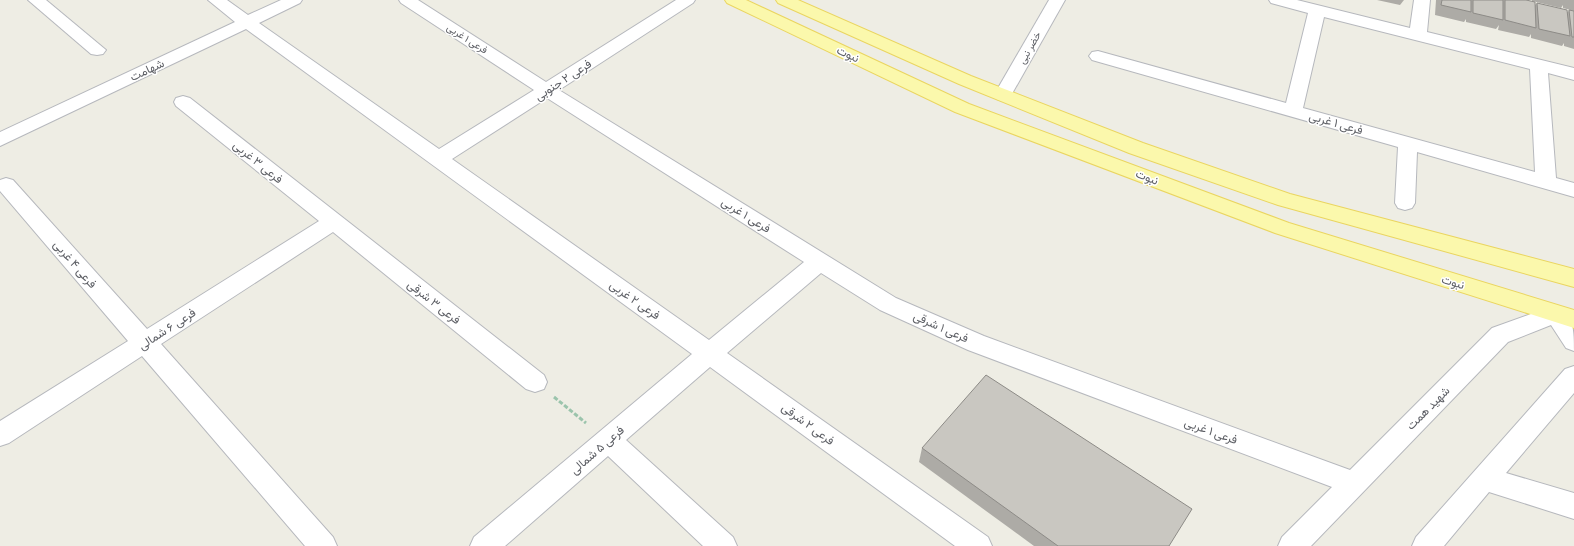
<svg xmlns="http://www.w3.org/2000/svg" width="1574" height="546" viewBox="0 0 1574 546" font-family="'Fira Sans Condensed',Vazirmatn,sans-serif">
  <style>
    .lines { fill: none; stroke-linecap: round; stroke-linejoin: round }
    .minor-casing { stroke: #b6b8bd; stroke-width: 2 }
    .major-casing { stroke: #ead560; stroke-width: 2 }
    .path { stroke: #9bc4ac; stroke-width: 3; stroke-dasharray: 4.5 2; stroke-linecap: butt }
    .minor { fill: #fff; fill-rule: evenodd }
    .major { fill: #fbf8ac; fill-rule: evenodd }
    .wall { fill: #adaba6 }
    .building { fill: #c9c7c1; stroke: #8d8b87 }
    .labels { text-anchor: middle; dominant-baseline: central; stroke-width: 3; stroke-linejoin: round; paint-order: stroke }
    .far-street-label { font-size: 10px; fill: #5c5e64; stroke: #fff }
    .street-label { font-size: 12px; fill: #5c5e64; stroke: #fff }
  </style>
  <rect width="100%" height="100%" fill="#eeede4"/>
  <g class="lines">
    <defs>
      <g id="minor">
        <polygon points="28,0 46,0 106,50 103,54 97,55 91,54"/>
        <path d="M208 0H227L248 15 281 0H302L300 3 259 23 439 149 534 90 401 3 399 0H418L546 82 676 0H695L693 3 559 90 896 298 984 336 1350 470 1492 328 1556 305C1574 312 1574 332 1574 351L1566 348 1551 325 1508 342 1311 546H1278L1282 537 1332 487 968 350 880 310 821 273 727 353 988 537 992 546H955L710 367 626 440 733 537 737 546H703L608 456 505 546H470L474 537 692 354 246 29 0 146V132L235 22ZM547 98 804 262 709 340 452 159Z"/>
        <polygon points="1049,0 1065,0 1009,99 1003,101 997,99 994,95"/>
        <path d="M1269 0H1297L1410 28 1414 0H1430L1427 32 1574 68V80L1548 73 1556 178 1574 183V197L1417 152 1415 203 1412 208 1405 210 1398 208 1395 203 1398 147 1092 60 1089 56 1092 52 1098 51 1286 103 1308 13 1271 3ZM1324 17 1530 69 1535 172 1303 108Z"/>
        <polygon points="183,96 190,98 544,375 547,382 544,389 535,392 526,389 333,232 161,344 333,537 337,546 305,546 142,356 9,443 0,446 0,421 128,341 0,191 0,180 6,178 13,180 147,329 319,221 176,106 174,102 176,98"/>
        <polygon points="1574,366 1574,393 1506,473 1574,493 1574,519 1489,492 1444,546 1412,546 1416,537 1565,369"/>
      </g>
      <g id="major">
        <polygon points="725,0 746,0 969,104 1289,223 1574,310 1574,328 1275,233 955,112 727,3"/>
        <polygon points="776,0 798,0 971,76 1143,143 1290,194 1574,269 1574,287 1278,205 1129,153 959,84 778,3"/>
      </g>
    </defs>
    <use href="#minor" class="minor-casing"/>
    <use href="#major" class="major-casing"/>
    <polyline class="path" points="554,397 586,423"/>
    <use href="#minor" class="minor"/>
    <use href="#major" class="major"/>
  </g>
  <g class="wall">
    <polygon points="1377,0 1404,0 1400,5"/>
    <polygon points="1436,0 1526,0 1535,5 1537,3 1568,12 1569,10 1574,11 1574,49 1564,46 1564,43 1562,46 1531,38 1531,34 1529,37 1498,30 1499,25 1496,29 1466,22 1466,19 1464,22 1435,15"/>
    <polygon points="1532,0 1574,0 1574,11 1563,8 1563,5 1561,8 1532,1"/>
    <polygon points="922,448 1169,546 1034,546 919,462"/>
  </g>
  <g class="building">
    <polygon points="1442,0 1471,0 1471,12 1441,5"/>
    <polygon points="1473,0 1503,0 1503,20 1473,13"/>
    <polygon points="1505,0 1526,0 1535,2 1536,28 1505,20"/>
    <polygon points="1537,3 1567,10 1570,36 1539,29"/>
    <polygon points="1569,10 1574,11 1574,37 1572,37"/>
    <polygon points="986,375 1192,509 1169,546 1058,546 922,448"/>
  </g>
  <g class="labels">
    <g class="far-street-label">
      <text transform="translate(467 39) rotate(33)">فرعی ۱ غربی</text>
      <text transform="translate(1030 48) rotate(-61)">خضر نبی</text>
    </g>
    <g class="street-label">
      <text transform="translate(848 54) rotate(25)">نبوت</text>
      <text transform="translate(147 70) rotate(-25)">شهامت</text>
      <text transform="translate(563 80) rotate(-33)">فرعی ۲ جنوبی</text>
      <text transform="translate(1336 123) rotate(16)">فرعی ۱ غربی</text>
      <text transform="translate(258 162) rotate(39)">فرعی ۳ غربی</text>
      <text transform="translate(1147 177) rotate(21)">نبوت</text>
      <text transform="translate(746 215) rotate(32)">فرعی ۱ غربی</text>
      <text transform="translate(75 264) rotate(49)">فرعی ۴ غربی</text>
      <text transform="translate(1453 282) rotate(17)">نبوت</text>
      <text transform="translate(635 300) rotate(35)">فرعی ۲ غربی</text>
      <text transform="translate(434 302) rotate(38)">فرعی ۳ شرقی</text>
      <text transform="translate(941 327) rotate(24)">فرعی ۱ شرقی</text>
      <text transform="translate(167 329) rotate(-33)">فرعی ۶ شمالی</text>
      <text transform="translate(1428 408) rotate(-45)">شهید همت</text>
      <text transform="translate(808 424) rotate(36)">فرعی ۲ شرقی</text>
      <text transform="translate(1211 431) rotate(20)">فرعی ۱ غربی</text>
      <text transform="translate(597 450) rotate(-41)">فرعی ۵ شمالی</text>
    </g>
  </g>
</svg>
